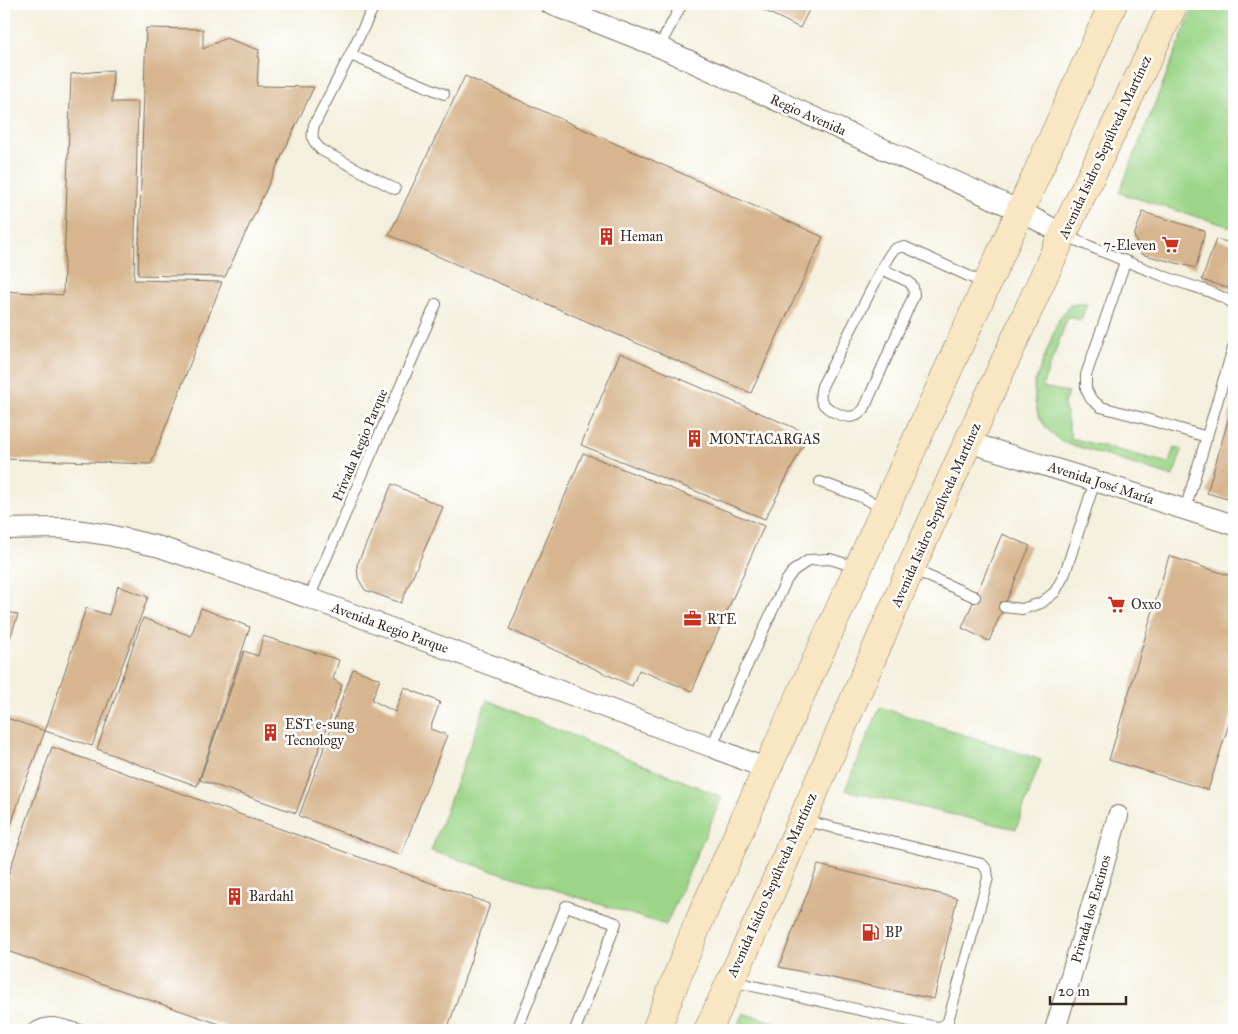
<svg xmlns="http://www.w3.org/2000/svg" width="1238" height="1034" viewBox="0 0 1238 1034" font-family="'IM FELL Great Primer',serif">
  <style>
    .green { fill: #9cd588; stroke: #6c8053 }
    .building { fill: #d7b68f }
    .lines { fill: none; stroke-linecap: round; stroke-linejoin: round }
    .lane-casing { stroke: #7c6f61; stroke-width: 12 }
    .street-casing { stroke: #7c6f61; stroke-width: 22 }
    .secondary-casing { stroke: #7c6f61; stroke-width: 29 }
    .lane { stroke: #fff; stroke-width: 10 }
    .street { stroke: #fff; stroke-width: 20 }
    .secondary { stroke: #f9e7c3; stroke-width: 28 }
    .labels { text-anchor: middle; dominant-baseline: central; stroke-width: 5; stroke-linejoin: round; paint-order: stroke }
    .street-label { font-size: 14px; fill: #3b2a1e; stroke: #fff }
    .poi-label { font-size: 14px; fill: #3b2a1e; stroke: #fff; text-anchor: start }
  </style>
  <rect width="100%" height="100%" fill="#fff"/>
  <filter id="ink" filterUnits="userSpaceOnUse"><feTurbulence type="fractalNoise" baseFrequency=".02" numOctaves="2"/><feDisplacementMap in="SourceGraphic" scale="10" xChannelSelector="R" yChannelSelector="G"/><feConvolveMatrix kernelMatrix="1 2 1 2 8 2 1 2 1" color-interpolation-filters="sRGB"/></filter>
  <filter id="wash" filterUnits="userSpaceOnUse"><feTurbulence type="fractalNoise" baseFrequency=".0096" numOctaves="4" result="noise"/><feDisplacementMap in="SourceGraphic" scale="20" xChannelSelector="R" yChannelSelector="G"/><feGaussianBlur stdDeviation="1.12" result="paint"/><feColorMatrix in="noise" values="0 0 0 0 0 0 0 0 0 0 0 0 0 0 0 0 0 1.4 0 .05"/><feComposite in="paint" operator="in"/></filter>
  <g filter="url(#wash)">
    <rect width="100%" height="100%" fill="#f4f0de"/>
    <g class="green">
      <polygon points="1206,4 1234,4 1234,228 1119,193 1193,8"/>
      <polygon points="1079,303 1087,304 1081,320 1068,317 1042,387 1068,392 1064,404 1071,438 1169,463 1174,447 1182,450 1173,477 1060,441 1047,429 1038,415 1035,401 1034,384 1059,319 1070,305"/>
      <polygon points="487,700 722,797 666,925 431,851"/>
      <polygon points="880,707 1041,760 1016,829 845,790"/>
      <polygon points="743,1013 801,1030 735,1030"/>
    </g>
    <g id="blocks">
      <g class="building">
        <polygon points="751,4 812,4 800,28"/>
        <polygon points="146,28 203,29 203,49 226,38 259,50 257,86 314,87 225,277 138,275"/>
        <polygon points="113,70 112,102 138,102 134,280 222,282 151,464 4,459 4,291 63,295 71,74"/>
        <polygon points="465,76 823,237 751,393 389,235"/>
        <polygon points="1143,212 1205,231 1196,268 1141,254 1134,236"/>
        <polygon points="1216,239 1234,244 1234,290 1202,280"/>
        <polygon points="620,353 809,434 765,519 581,445"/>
        <polygon points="1234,400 1234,501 1207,493"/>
        <polygon points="583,453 764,526 746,568 692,691 639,670 632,686 509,629"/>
        <polygon points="392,484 443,507 401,603 365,590 358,578 357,565"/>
        <polygon points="1002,534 1030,546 989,641 962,628"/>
        <polygon points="1169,556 1234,577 1234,708 1208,790 1109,760"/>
        <polygon points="118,586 148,597 92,746 45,731 86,608 109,615"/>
        <polygon points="201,608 250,627 197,786 97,749 143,618 191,636"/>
        <polygon points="4,610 18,615 4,655"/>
        <polygon points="263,636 339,660 333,679 342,685 296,813 200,780 244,651 258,656"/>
        <polygon points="353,669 380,679 372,700 395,712 404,687 440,702 430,729 447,735 401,855 299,816"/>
        <polygon points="4,717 45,731 23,788 4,847"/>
        <polygon points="52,747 490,904 447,1030 237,1030 4,950 4,887"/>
        <polygon points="818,865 957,898 934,999 779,967"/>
      </g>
    </g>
  </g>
  <g filter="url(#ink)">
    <use href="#blocks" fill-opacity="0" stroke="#7c6f61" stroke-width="1"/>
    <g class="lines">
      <defs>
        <g id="lane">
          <path d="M375 4 350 55 314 125C311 138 312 140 321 150L395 189"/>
          <polyline points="659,47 682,4"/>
          <polyline points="350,55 444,94"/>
          <path d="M1064 235C1100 251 1137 266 1174 280 1193 287 1217 292 1234 304"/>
          <polyline points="1125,262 1086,375 1086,389 1091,399 1101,407 1143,418 1207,437"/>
          <path d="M882 269 909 282 913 287 914 295 864 409C861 412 859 415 854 416 845 419 827 410 822 402 819 396 821 392 822 386L886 261C891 252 894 246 905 247L986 284"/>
          <polyline points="820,482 859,496 884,508"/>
          <polyline points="1185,510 1234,345"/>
          <polyline points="912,569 975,597"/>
          <polyline points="309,598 436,304"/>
          <polyline points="1004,607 1022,609 1041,603 1055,592 1065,573 1095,481"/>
          <polyline points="712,747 727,709 786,581 793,571 809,560 830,559 856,567"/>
          <polyline points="731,981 936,1027 943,1026 948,1021 988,878 987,870 982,864 802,820"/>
          <path d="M32 1030C50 1017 62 1025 81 1030"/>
          <polyline points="517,1030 566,906 616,923 575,1030"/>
        </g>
        <g id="street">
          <polyline points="550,4 659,47 1020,211 1063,234"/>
          <polyline points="968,442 1095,481 1234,525"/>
          <polyline points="4,529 62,528 109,535 160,547 309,598 712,747 767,769"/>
          <polyline points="1055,1030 1118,816"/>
        </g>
        <g id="secondary">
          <polyline points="656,1030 697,926 767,769 1020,211 1113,4"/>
          <polyline points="708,1030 762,913 911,568 968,442 1063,234 1174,4"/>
        </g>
      </defs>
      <use href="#lane" class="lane-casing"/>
      <use href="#street" class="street-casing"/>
      <use href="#secondary" class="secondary-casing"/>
      <use href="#lane" class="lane"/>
      <use href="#street" class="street"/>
      <use href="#secondary" class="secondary"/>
    </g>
  </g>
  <defs>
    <symbol id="building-bare" viewBox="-9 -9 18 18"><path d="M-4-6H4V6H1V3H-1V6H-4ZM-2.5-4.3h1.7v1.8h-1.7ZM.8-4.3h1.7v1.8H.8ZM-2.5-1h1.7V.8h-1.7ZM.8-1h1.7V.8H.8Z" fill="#c8321e" stroke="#fff" stroke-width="2.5" paint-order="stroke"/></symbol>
    <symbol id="supermarket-bare" viewBox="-9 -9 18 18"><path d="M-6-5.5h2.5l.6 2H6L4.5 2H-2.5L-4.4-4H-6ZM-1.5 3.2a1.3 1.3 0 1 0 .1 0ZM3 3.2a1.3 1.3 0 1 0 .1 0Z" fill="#c8321e" stroke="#fff" stroke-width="2.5" paint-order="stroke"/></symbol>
    <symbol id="office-bare" viewBox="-9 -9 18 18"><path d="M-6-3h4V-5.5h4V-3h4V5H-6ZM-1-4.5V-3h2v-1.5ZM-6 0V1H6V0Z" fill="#c8321e" stroke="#fff" stroke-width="2.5" paint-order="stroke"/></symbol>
    <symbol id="fuel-bare" viewBox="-9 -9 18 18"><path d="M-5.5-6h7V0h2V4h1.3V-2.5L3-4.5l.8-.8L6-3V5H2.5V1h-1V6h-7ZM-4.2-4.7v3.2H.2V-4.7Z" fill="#c8321e" stroke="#fff" stroke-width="2.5" paint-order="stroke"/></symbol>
  </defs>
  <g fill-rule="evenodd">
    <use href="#building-bare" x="594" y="224" width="25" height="25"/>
    <use href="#supermarket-bare" x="1158" y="232" width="25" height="25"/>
    <use href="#building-bare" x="682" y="426" width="25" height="25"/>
    <use href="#supermarket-bare" x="1104" y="592" width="25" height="25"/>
    <use href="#office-bare" x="680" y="606" width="25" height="25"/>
    <use href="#building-bare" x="258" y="720" width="25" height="25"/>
    <use href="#building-bare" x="222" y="884" width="25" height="25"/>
    <use href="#fuel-bare" x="858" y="920" width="25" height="25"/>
  </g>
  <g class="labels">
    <g class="street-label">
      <text transform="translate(808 115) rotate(24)">Regio Avenida</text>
      <text transform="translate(1105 147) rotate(-65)">Avenida Isidro Sepúlveda Martínez</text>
      <text transform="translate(360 445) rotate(-67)">Privada Regio Parque</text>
      <text transform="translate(1101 483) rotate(18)">Avenida José María</text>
      <text transform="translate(936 515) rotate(-66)">Avenida Isidro Sepúlveda Martínez</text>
      <text transform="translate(390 628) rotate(20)">Avenida Regio Parque</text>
      <text transform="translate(772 885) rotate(-66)">Avenida Isidro Sepúlveda Martínez</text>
      <text transform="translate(1091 909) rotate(-74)">Privada los Encinos</text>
    </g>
    <g class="poi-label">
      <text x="620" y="236">Heman</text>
      <text x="1156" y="245" text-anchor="end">7-Eleven</text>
      <text x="709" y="439">MONTACARGAS</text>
      <text x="1131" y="604">Oxxo</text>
      <text x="707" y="619">RTE</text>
      <text x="285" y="724">EST e-sung<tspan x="285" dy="16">Tecnology</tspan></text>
      <text x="249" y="896">Bardahl</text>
      <text x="885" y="932">BP</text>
    </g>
  </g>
  <rect width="1238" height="1034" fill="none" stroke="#fff" stroke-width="20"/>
  <path d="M1050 996v8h76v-8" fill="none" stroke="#3b2a1e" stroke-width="2.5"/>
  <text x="1058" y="996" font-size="15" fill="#3b2a1e" stroke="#ffffff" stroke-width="4" paint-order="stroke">20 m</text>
</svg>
